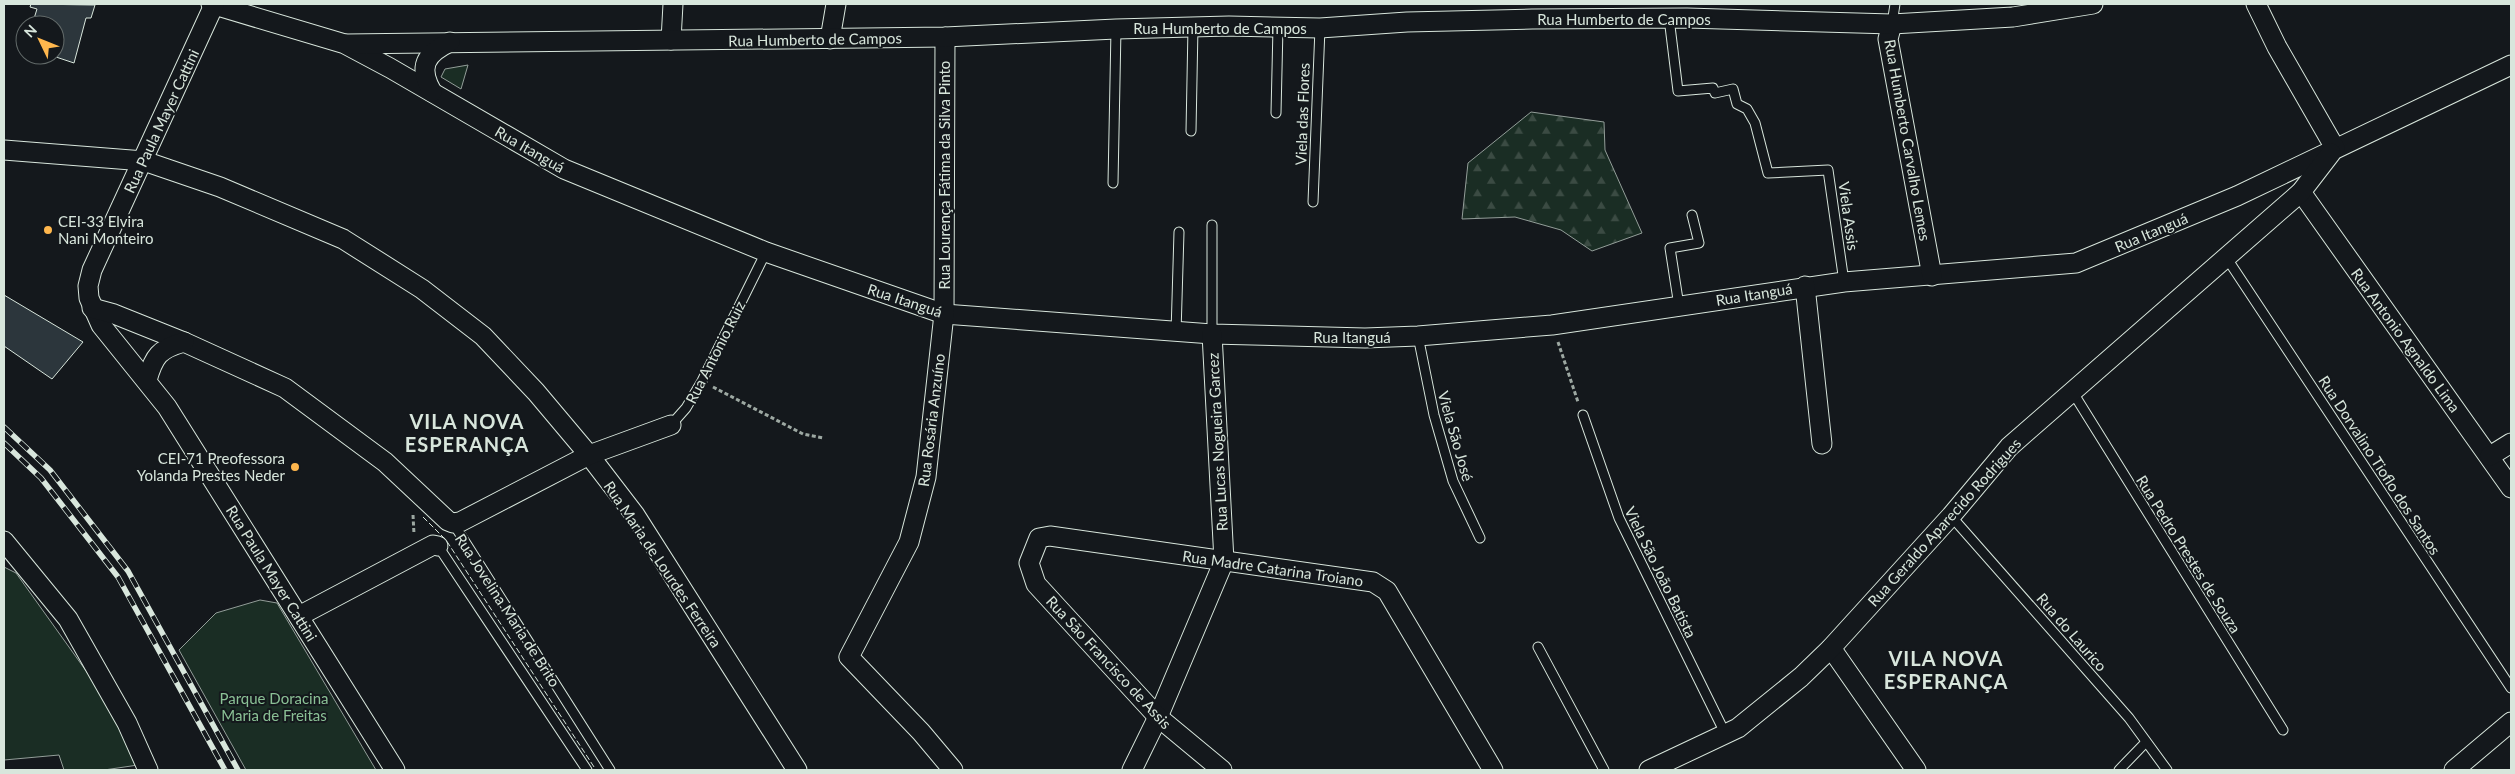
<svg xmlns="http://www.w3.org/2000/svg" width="2515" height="774" viewBox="0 0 2515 774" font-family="Lato,sans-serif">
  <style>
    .green { fill: #1a2d24; stroke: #939e99 }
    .forest { fill: url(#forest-firs); stroke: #939e99 }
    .building { fill: #2c363c; stroke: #d8e6dc }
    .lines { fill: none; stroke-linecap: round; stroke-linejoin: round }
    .lane-casing { stroke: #d8e6dc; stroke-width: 11 }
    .street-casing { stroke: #d8e6dc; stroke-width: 21 }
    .path { stroke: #9da8a2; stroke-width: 3; stroke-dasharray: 4 2.5; stroke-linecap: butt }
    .lane { stroke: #14181c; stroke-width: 9 }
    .street { stroke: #14181c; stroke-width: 19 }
    .rail-casing { stroke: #d8e6dc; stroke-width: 5.5 }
    .rail { stroke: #14181c; stroke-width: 4; stroke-dasharray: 11; stroke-linecap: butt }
    .fence { stroke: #d8e6dc; stroke-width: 1; stroke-dasharray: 6 2.5; stroke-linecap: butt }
    .poi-dot { fill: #ffb74d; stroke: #14181c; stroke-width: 2 }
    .labels { text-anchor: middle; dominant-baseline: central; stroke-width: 4; stroke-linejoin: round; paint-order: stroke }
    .street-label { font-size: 15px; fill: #d8e6dc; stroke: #14181c }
    .poi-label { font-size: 15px; fill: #d8e6dc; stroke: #14181c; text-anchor: start }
    .park-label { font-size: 15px; fill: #8ac095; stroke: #14181c }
    .district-label { font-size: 20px; font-weight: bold; letter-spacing: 1px; fill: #d8e6dc; stroke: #14181c }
  </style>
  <defs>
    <pattern id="forest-firs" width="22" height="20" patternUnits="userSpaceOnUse" patternTransform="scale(1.25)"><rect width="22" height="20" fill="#1a2d24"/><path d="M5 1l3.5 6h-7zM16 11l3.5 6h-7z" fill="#3b4b43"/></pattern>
  </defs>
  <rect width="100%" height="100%" fill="#14181c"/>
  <g class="green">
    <polygon points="468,65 461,89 441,77 445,69"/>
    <polygon points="4,567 16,573 99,689 138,765 104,770 64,770 59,755 4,760"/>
    <polygon points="260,600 277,603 376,770 246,770 179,650 216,613"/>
  </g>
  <polygon class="forest" points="1531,112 1604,122 1605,150 1642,233 1592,251 1561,230 1515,217 1462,219 1468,163"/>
  <g class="building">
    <polygon points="31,4 95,5 91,18 86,18 74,63 50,55 55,55 55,25 32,25 37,9 30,7"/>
    <polygon points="4,295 83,342 52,379 4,346"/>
  </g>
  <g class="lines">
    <defs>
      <g id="lane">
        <polyline points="1669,18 1678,91 1713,88 1715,93 1733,89 1737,104 1747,109 1755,123 1768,173 1828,170 1844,282"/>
        <polyline points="1892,24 1895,4"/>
        <polyline points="1276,113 1278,27"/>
        <polyline points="1191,131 1193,27"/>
        <polyline points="1113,183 1116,29"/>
        <polyline points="1313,202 1320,28"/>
        <polyline points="1212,225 1212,334"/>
        <polyline points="2226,257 2511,688"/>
        <polyline points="1679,306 1670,248 1699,243 1692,215"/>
        <polyline points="1176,333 1179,232"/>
        <polyline points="1418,336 1434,415 1453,481 1480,538"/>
        <polyline points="2072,391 2283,730"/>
        <polyline points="1583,415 1619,518 1726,735"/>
        <polyline points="671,425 686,408 702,381 766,252"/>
        <polyline points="1951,516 2129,718 2167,770"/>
        <polyline points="453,523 610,770"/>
        <polyline points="438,546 587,770"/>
        <polyline points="1538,647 1604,770"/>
        <polyline points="2119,770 2146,742"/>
      </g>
      <g id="street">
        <polyline points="211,4 345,44 390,68 564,169 766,252 944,314 1212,334 1365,338 1418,336 1552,325 1844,282 2076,263 2237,196 2511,65"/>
        <polyline points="2256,4 2277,47 2335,148"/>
        <polyline points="214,5 92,270 88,286 89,298 101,325 167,407 395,770"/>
        <polyline points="1892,24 1888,39 1932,276"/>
        <polyline points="945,37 944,314 926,477 909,542 849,657 921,732 953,770"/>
        <polyline points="830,39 836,4"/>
        <polyline points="671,40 673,4"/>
        <polyline points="346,44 945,37 1116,29 1229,26 1320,28 1407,22 1532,19 1687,18 1892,24 2013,17 2093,4"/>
        <path d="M432 92C418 67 425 54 450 42"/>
        <polyline points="4,150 144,161 220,187 343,239 422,289 483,336 536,392 589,455 635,515 797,770"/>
        <polyline points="2301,192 2511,488"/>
        <polyline points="1805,286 1822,444"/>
        <polyline points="92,308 114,314 184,342 285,388 385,462 448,521 453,523 460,522 589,455 671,425"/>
        <path d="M147 380C154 356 159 349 184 342"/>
        <polyline points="2490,456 2511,443"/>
        <polyline points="4,541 68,619 127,723 148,770"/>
        <polyline points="299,616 433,545 438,546"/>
        <polyline points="1831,648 1916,770"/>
        <polyline points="1132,770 1158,717 1224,561 1212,334"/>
        <polyline points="1222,770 1158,717 1036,584 1029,563 1039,538 1050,536 1373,582 1387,591 1493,770"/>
        <polyline points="1649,770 1738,728 1801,677 1831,648 1951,516 2009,447 2301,192 2331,153"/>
        <polyline points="2454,770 2511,722"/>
      </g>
    </defs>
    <use href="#lane" class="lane-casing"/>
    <use href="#street" class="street-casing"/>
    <g class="path">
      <polyline points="1558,342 1578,402"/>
      <polyline points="713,387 803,434 823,438"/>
      <polyline points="413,515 414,534"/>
    </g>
    <use href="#lane" class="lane"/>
    <use href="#street" class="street"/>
    <defs>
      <g id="rail">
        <polyline points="4,427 50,470 128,571 238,770"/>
        <polyline points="4,443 41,478 118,577 225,770"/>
      </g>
    </defs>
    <use href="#rail" class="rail-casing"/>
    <use href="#rail" class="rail"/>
    <polyline class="fence" points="423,517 446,540 596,770"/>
  </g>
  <g class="poi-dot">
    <circle cx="48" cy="230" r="5"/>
    <circle cx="295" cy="467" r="5"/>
  </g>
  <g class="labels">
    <g class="street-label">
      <text x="1624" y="19">Rua Humberto de Campos</text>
      <text x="1220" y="28">Rua Humberto de Campos</text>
      <text transform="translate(815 39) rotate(-1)">Rua Humberto de Campos</text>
      <text transform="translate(1302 114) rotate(-88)">Viela das Flores</text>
      <text transform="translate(161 121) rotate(-65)">Rua Paula Mayer Cattini</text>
      <text transform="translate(1908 140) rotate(80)">Rua Humberto Carvalho Lemes</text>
      <text transform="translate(530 149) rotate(30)">Rua Itanguá</text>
      <text transform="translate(944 175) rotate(-90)">Rua Lourença Fátima da Silva Pinto</text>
      <text transform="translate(1849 216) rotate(82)">Viela Assis</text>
      <text transform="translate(2151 232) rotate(-23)">Rua Itanguá</text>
      <text transform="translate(1754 294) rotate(-9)">Rua Itanguá</text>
      <text transform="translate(905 300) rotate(18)">Rua Itanguá</text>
      <text x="1352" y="337">Rua Itanguá</text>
      <text transform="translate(2406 340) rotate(54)">Rua Antonio Agnaldo Lima</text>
      <text transform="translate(715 352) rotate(-63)">Rua Antonio Ruiz</text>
      <text transform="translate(931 420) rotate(-83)">Rua Rosária Anzuíno</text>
      <text transform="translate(1456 436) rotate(74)">Viela São José</text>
      <text transform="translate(1217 442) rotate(-93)">Rua Lucas Nogueira Garcez</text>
      <text transform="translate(2380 465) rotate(57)">Rua Dorvalino Tioflo dos Santos</text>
      <text transform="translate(1944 522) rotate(-48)">Rua Geraldo Aparecido Rodrigues</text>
      <text transform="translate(2189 554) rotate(58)">Rua Pedro Prestes de Souza</text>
      <text transform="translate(663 564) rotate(56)">Rua Maria de Lourdes Ferreira</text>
      <text transform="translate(1273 568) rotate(8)">Rua Madre Catarina Troiano</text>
      <text transform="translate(1661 572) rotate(64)">Viela São João Batista</text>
      <text transform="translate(272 573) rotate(58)">Rua Paula Mayer Cattini</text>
      <text transform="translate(508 610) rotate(57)">Rua Jovelina Maria de Brito</text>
      <text transform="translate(2072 632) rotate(49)">Rua do Laurico</text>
      <text transform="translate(1109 662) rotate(47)">Rua São Francisco de Assis</text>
    </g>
    <g class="poi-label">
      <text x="58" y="221">CEI-33 Elvira<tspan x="58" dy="17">Nani Monteiro</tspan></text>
      <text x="285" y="458" text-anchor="end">CEI-71 Preofessora<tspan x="285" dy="17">Yolanda Prestes Neder</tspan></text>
    </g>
    <g class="park-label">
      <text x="274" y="698">Parque Doracina<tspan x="274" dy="17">Maria de Freitas</tspan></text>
    </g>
    <g class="district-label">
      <text x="467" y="421">VILA NOVA<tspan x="467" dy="23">ESPERANÇA</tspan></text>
      <text x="1946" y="658">VILA NOVA<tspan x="1946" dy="23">ESPERANÇA</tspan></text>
    </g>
  </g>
  <rect width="2515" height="774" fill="none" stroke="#d8e6dc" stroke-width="10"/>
  <g transform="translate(40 40) rotate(313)"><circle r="24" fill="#14181c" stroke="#626a69"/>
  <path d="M0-4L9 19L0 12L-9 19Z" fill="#ffb74d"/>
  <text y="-8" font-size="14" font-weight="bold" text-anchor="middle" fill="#d8e6dc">N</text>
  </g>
</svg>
